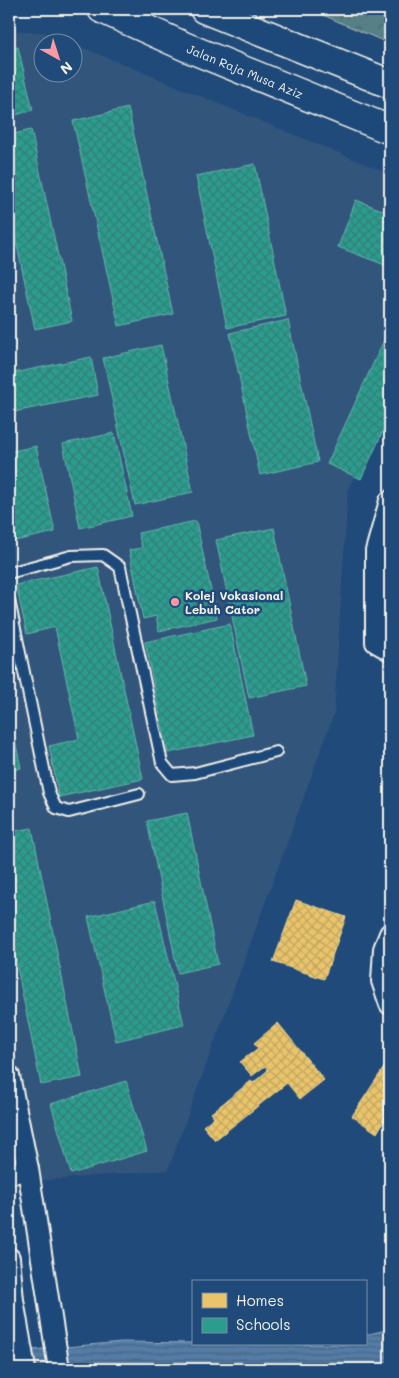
<svg xmlns="http://www.w3.org/2000/svg" width="399" height="1378" viewBox="0 0 399 1378" font-family="Mali,sans-serif">
  <style>
    .built { fill: #31547b }
    .park { fill: url(#park-crowns); stroke: #a5b8b7 }
    .water { fill: url(#water-rules); stroke: #93aac1 }
    .homes { fill: url(#homes-cross-hatch); stroke: #ecd290 }
    .schools { fill: url(#schools-cross-hatch); stroke: #67b6aa }
    .lines { fill: none; stroke-linecap: round; stroke-linejoin: round }
    .service-casing { stroke: #f4f1e8; stroke-width: 14 }
    .minor-casing { stroke: #f4f1e8; stroke-width: 24 }
    .secondary-casing { stroke: #f4f1e8; stroke-width: 31 }
    .service { stroke: #1f4a7a; stroke-width: 10 }
    .minor { stroke: #1f4a7a; stroke-width: 20 }
    .secondary { stroke: #1f4a7a; stroke-width: 28 }
    .poi-dot { fill: #ff9aa2; stroke: #1f4a7a; stroke-width: 2 }
    .labels { text-anchor: middle; dominant-baseline: central; stroke-width: 5; stroke-linejoin: round; paint-order: stroke }
    .street-label { font-size: 12px; fill: #f4f1e8; stroke: #1f4a7a }
    .poi-label { font-size: 12px; font-weight: bold; fill: #f4f1e8; stroke: #1f4a7a; text-anchor: start }
  </style>
  <defs>
    <pattern id="park-crowns" width="20" height="18" patternUnits="userSpaceOnUse" patternTransform="scale(1.25)"><rect width="20" height="18" fill="#567f86"/><path d="M2 6a3 3 0 1 1 6 0M12 15a3 3 0 1 1 6 0" fill="none" stroke="#506669"/></pattern>
    <pattern id="water-rules" width="6" height="5" patternUnits="userSpaceOnUse" patternTransform="scale(1.25)"><rect width="6" height="5" fill="#527ba7"/><path d="M0 2.5h6" fill="none" stroke="#4e647b"/></pattern>
    <pattern id="homes-cross-hatch" width="8" height="8" patternUnits="userSpaceOnUse" patternTransform="scale(1.25)"><rect width="8" height="8" fill="#e9c46a"/><path d="M0 0l8 8M0 8l8-8" fill="none" stroke="#c1a561"/></pattern>
    <pattern id="schools-cross-hatch" width="8" height="8" patternUnits="userSpaceOnUse" patternTransform="scale(1.25)"><rect width="8" height="8" fill="#2a9d8f"/><path d="M0 0l8 8M0 8l8-8" fill="none" stroke="#357f75"/></pattern>
  </defs>
  <rect width="100%" height="100%" fill="#1f4a7a"/>
  <filter id="ink" filterUnits="userSpaceOnUse"><feTurbulence type="fractalNoise" baseFrequency=".02" numOctaves="2"/><feDisplacementMap in="SourceGraphic" scale="10" xChannelSelector="R" yChannelSelector="G"/><feConvolveMatrix kernelMatrix="1 2 1 2 8 2 1 2 1" color-interpolation-filters="sRGB"/></filter>
  <g filter="url(#ink)">
    <polygon class="built" points="9,30 49,33 72,42 42,42 42,72 72,72 72,43 390,174 390,398 348,490 334,714 168,1170 38,1181 9,1031"/>
    <polygon class="park" points="309,9 390,9 390,44"/>
    <polygon class="water" points="390,1329 390,1369 9,1369 9,1352 122,1342 193,1343 193,1344 365,1344 365,1335"/>
    <g class="homes">
      <polygon points="296,900 346,917 324,979 273,962"/>
      <polygon points="278,1023 324,1080 300,1099 287,1083 215,1140 203,1126 214,1117 211,1113 251,1081 253,1083 268,1070 265,1066 252,1076 240,1062 258,1048 254,1043"/>
      <polygon points="387,1063 390,1065 390,1125 384,1121 377,1133 352,1116"/>
    </g>
    <g class="schools">
      <polygon points="18,47 33,110 9,117 9,49"/>
      <polygon points="128,108 173,314 119,326 73,121"/>
      <polygon points="31,130 72,321 35,329 9,209 9,135"/>
      <polygon points="255,164 286,316 227,328 196,176"/>
      <polygon points="356,200 390,213 390,267 338,247"/>
      <polygon points="288,320 318,462 260,475 230,333"/>
      <polygon points="390,327 390,416 361,479 327,464"/>
      <polygon points="161,345 193,492 135,505 103,358"/>
      <polygon points="91,357 98,395 9,413 9,374"/>
      <polygon points="114,433 132,516 80,528 63,444"/>
      <polygon points="36,446 55,532 10,542 9,452"/>
      <polygon points="196,521 217,618 159,631 156,616 143,619 129,550 142,548 138,533"/>
      <polygon points="274,528 306,686 249,698 216,540"/>
      <polygon points="98,567 143,779 59,797 49,746 79,739 55,627 27,634 16,585"/>
      <polygon points="230,624 253,735 168,753 145,642"/>
      <polygon points="9,712 21,768 9,771"/>
      <polygon points="187,813 218,964 178,973 147,821"/>
      <polygon points="32,828 82,1077 41,1085 9,928 9,832"/>
      <polygon points="155,901 184,1025 116,1041 88,917"/>
      <polygon points="126,1081 147,1151 71,1174 51,1104"/>
    </g>
    <g class="lines">
      <defs>
        <g id="service">
          <polyline points="9,573 71,556 103,555 120,567 162,763 172,775 195,773 276,752"/>
          <polyline points="9,600 49,793 56,808 69,812 139,794"/>
        </g>
        <g id="minor">
          <polyline points="390,501 376,551 376,642 390,650"/>
          <polyline points="390,934 384,949 382,981 390,1004"/>
          <polyline points="9,1076 28,1169 59,1369"/>
          <polyline points="9,1174 28,1169"/>
          <polyline points="9,1258 13,1300 25,1369"/>
        </g>
        <g id="secondary">
          <path id="s1" d="M102 9 186 47 390 130"/>
          <polyline points="204,9 390,84"/>
        </g>
      </defs>
      <use href="#service" class="service-casing"/>
      <use href="#minor" class="minor-casing"/>
      <use href="#secondary" class="secondary-casing"/>
      <use href="#service" class="service"/>
      <use href="#minor" class="minor"/>
      <use href="#secondary" class="secondary"/>
    </g>
  </g>
  <circle class="poi-dot" cx="175" cy="602" r="5"/>
  <g class="labels">
    <g class="street-label">
      <text stroke="none"><textPath href="#s1" startOffset="156">Jalan Raja Musa Aziz</textPath></text>
    </g>
    <g class="poi-label">
      <text x="185" y="595">Kolej Vokasional<tspan x="185" dy="14">Lebuh Cator</tspan></text>
    </g>
  </g>
  <rect width="399" height="1378" fill="none" stroke="#1f4a7a" stroke-width="30"/>
  <rect x="15" y="15" width="369" height="1348" fill="none" stroke="#f4f1e8" stroke-width="2" filter="url(#ink)"/>
  <rect x="192" y="1280" width="175" height="65" fill="#1f4a7a" stroke="#748da6"/>
  <rect x="202" y="1293" width="25" height="15" fill="#e9c46a" stroke="#748da6"/>
  <text x="236" y="1306" font-size="15" fill="#f4f1e8">Homes</text>
  <rect x="202" y="1318" width="25" height="15" fill="#2a9d8f" stroke="#748da6"/>
  <text x="236" y="1330" font-size="15" fill="#f4f1e8">Schools</text>
  <g transform="translate(58 58) rotate(141)"><circle r="24" fill="#1f4a7a" stroke="#748da6"/>
  <path d="M0-4L9 19L0 12L-9 19Z" fill="#ff9aa2"/>
  <text y="-8" font-size="14" font-weight="bold" text-anchor="middle" fill="#f4f1e8">N</text>
  </g>
</svg>
